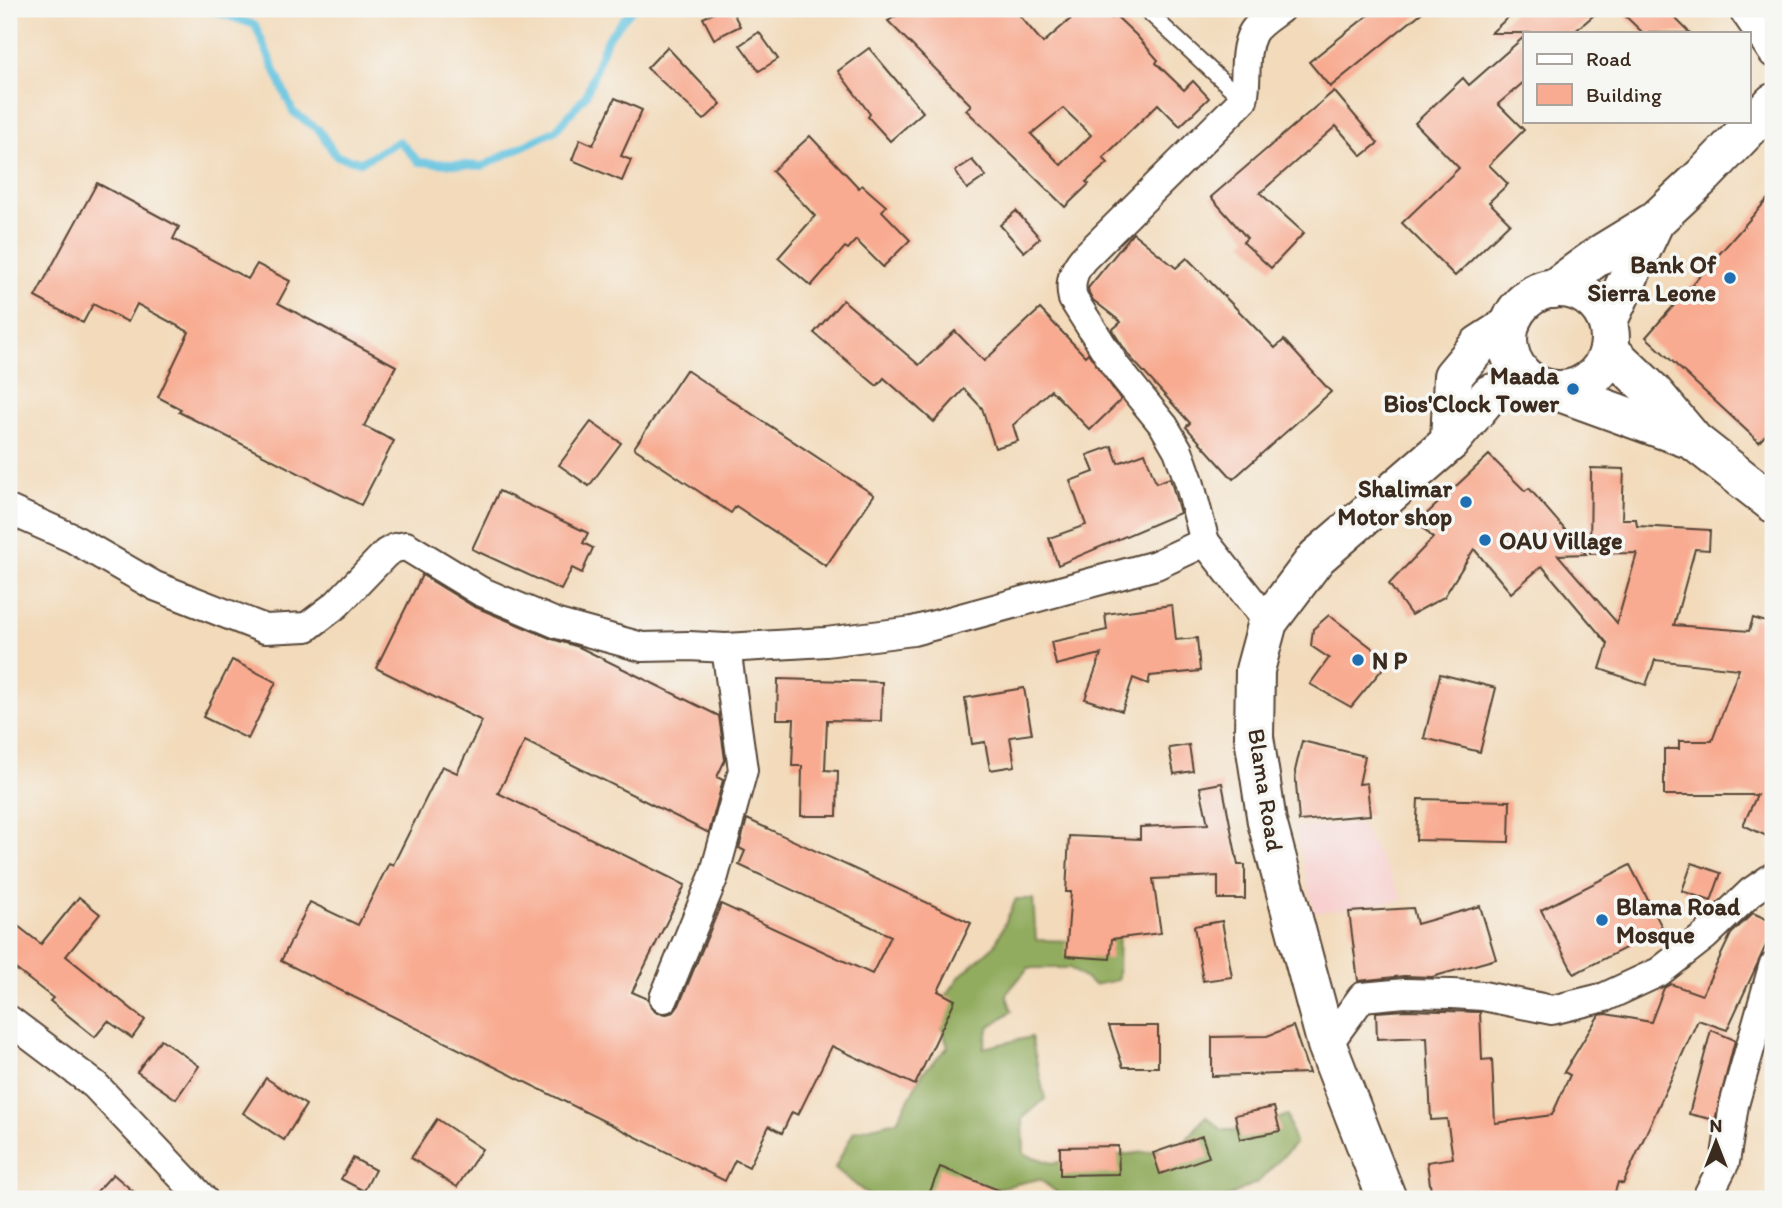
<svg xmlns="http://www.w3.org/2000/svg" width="1782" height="1208" viewBox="0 0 1782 1208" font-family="Itim,sans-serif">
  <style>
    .built { fill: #f7d0cf }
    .forest { fill: #92ac5f; stroke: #666b3e; stroke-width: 2 }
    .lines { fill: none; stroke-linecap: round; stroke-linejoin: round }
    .stream { stroke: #61c2df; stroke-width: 8 }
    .building { fill: #f8ab91; fill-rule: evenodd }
    .lane-casing { stroke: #564435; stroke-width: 18 }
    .street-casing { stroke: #564435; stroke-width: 32 }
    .secondary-casing { stroke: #564435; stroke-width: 42 }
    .highway-casing { stroke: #564435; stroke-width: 42 }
    .lane { stroke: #fff; stroke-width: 14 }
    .street { stroke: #fff; stroke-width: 28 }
    .secondary { stroke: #fff; stroke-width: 38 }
    .highway { stroke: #fff; stroke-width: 38 }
    .poi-dot { fill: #1f6fb2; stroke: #f6f6f2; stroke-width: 2.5 }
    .labels { text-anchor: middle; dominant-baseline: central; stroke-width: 7; stroke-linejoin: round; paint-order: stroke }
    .poi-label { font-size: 24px; font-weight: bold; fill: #3b2a1e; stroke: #f6f6f2; text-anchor: end }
    .street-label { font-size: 24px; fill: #3b2a1e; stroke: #f6f6f2 }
  </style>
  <rect width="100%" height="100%" fill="#f6f6f2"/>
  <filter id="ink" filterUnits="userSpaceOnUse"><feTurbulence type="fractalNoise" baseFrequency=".0143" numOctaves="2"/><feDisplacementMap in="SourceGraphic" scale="14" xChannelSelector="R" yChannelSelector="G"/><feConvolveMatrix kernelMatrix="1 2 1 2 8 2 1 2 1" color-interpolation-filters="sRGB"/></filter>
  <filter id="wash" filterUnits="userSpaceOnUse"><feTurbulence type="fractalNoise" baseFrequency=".00686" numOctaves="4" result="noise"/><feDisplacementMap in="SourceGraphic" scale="28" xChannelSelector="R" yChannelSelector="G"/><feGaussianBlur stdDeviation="1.57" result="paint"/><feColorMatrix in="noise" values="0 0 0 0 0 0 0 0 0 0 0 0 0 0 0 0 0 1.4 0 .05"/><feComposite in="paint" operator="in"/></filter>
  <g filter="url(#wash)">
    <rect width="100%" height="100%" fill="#f2daba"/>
    <polygon class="built" points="1360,823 1404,900 1314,913 1295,828"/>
    <polygon class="forest" points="1016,899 1033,899 1036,940 1074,941 1119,914 1118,980 1094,985 1070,968 1028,968 1006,994 1012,1011 989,1027 983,1048 1031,1037 1045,1099 1023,1118 1024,1154 1052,1163 1180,1148 1206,1116 1222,1130 1250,1130 1287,1115 1295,1144 1258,1182 1223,1199 1066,1199 1039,1179 975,1193 942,1193 931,1199 873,1199 835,1168 854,1131 897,1121 923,1072 948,1047 936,1010 961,975 995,945"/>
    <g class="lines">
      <polyline class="stream" points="207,9 255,25 293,112 319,130 336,156 361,162 399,141 419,162 483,166 556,130 586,95 607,39 632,9"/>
    </g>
    <g id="blocks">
      <g class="building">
        <polygon points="722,9 731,9 740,26 714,39 703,18"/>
        <path d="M908 9H1014L1043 43 1082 9H1103L1112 18 1115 15 1136 35 1158 60 1156 63 1184 90 1193 81 1209 98 1180 126 1158 104 1103 158 1108 163 1086 182 1089 184 1065 207 966 110 971 105 888 21ZM1063 108 1091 135 1061 165 1031 134Z"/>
        <polygon points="1376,9 1426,9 1330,87 1309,62"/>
        <polygon points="1517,9 1601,9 1573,33 1491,33"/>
        <polygon points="1618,9 1666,9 1690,33 1643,33"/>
        <polygon points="759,32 778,59 759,71 740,45"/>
        <polygon points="1525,36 1525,81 1498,104 1524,130 1489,165 1508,184 1489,202 1510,223 1455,276 1402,223 1459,168 1415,123 1463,78 1469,85"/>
        <polygon points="667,47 721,104 704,120 647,68"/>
        <polygon points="869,48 923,112 890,141 868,117 870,114 838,71"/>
        <polygon points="1334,91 1378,143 1362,156 1336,126 1260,193 1304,233 1271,268 1243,242 1247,238 1211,197"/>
        <polygon points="615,98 642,110 621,156 631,160 622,181 572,160 580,139 593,145"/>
        <polygon points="810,136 859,188 862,185 886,206 882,211 910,240 883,267 856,240 848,249 845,247 811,286 778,258 815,216 772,171"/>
        <polygon points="972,160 986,176 967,189 955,171"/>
        <polygon points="97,183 179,227 173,239 248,279 257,264 290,281 278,303 396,366 364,426 394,441 361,505 179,412 181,409 158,397 189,332 137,304 128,322 93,304 83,323 35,297"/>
        <polygon points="1773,193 1773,427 1759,442 1646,337"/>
        <polygon points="1016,211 1040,238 1024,252 1000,225"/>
        <polygon points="1133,233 1176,268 1187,258 1275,348 1284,340 1331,392 1233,479 1186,427 1190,423 1130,357 1112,330 1121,322 1093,300 1089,293 1088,288"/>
        <polygon points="843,300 919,365 955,331 984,361 1040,309 1085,356 1088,353 1121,400 1090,430 1051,390 1013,425 1018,441 995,448 982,408 964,389 934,422 884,378 877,386 814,333"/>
        <polygon points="686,370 874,495 826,566 736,506 731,513 634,448"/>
        <polygon points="591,422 621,443 589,486 559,465"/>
        <polygon points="1112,446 1118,463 1145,453 1156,483 1170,478 1180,513 1058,565 1049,538 1086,525 1070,481 1094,472 1087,455"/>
        <polygon points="1489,455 1525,491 1529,488 1586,554 1558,555 1617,623 1637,553 1590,554 1591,468 1624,469 1622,519 1636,519 1637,526 1710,530 1709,550 1695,549 1674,625 1749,631 1753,618 1773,624 1773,839 1743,825 1757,795 1664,795 1664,749 1679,749 1679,741 1712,741 1739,669 1655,660 1646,685 1600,669 1608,644 1542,566 1511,593 1474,549 1444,597 1411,615 1389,584 1433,538 1418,522"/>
        <polygon points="499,491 588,533 583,543 593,548 582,573 572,568 561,590 472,549"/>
        <polygon points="422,575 473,606 552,639 579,647 719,716 725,760 717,777 723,780 709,833 525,741 498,793 685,885 632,992 648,999 651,1008 657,1013 667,1014 674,1012 679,1005 721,904 872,974 891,936 739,865 745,851 739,848 747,819 971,923 938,991 955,1000 915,1085 832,1046 798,1115 792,1112 782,1133 769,1126 749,1167 735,1160 725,1181 281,961 310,902 358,925 389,863 393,865 442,766 457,773 482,721 376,668"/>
        <polygon points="1172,605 1176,640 1197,638 1200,671 1150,676 1148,684 1133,678 1122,711 1085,699 1101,654 1056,665 1051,642 1107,630 1105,614"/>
        <polygon points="1329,615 1389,661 1351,707 1310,684 1329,658 1311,646 1313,629"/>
        <polygon points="232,660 276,682 248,739 203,717"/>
        <polygon points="1440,674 1496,688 1480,752 1424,738"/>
        <polygon points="778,679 882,682 881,721 827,720 825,770 838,771 837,816 801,816 802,766 792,766 794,719 777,719"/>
        <polygon points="1024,688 1032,734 1010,737 1015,766 990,770 985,742 972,744 965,698"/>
        <polygon points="1302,741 1365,756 1359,784 1367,783 1370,815 1299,821 1295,771"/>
        <polygon points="1189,745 1193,771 1174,774 1169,748"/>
        <polygon points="1222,783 1238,865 1245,865 1245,899 1218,899 1218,876 1153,879 1161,933 1112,939 1110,959 1066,956 1071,892 1066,892 1069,836 1140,839 1140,827 1208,824 1200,787"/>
        <polygon points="1418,799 1510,801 1509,842 1416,840"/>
        <polygon points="1692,863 1721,873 1711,901 1682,891"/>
        <polygon points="1630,865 1663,929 1574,974 1541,910"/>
        <polygon points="79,897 100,914 66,956 145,1020 132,1038 108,1021 95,1037 50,1001 53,998 9,964 9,919 41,944"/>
        <polygon points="1480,906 1496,959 1432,977 1404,976 1358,981 1349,912 1413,908 1417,924"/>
        <polygon points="1753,913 1773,922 1773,930 1727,1030 1698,1020 1623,1184 1618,1182 1613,1199 1432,1199 1427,1162 1453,1158 1447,1119 1431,1120 1427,1037 1377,1039 1376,1012 1406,1010 1480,1012 1482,1060 1492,1059 1495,1123 1552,1115 1570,1075 1564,1072 1599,1015 1606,1014 1651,1022 1664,988 1671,984 1702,995 1731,934"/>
        <polygon points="1222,921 1232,977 1203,981 1194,926"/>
        <polygon points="1109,1026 1158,1026 1158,1067 1123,1067"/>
        <polygon points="1293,1026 1309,1073 1212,1076 1212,1037 1267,1036"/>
        <polygon points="1711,1030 1735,1040 1715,1120 1689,1114"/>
        <polygon points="161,1039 199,1066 176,1099 137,1072"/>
        <polygon points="266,1078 306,1105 284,1140 243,1113"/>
        <polygon points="1274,1107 1280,1131 1240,1139 1235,1115"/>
        <polygon points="437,1119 482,1149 457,1187 411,1158"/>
        <polygon points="1202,1136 1209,1157 1160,1174 1153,1153"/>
        <polygon points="1118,1146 1119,1174 1060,1175 1060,1147"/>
        <polygon points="353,1158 375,1170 364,1191 341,1179"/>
        <polygon points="940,1167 1019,1198 1019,1199 927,1199"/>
        <polygon points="113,1174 142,1199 90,1199"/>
      </g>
    </g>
  </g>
  <g filter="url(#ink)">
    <use href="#blocks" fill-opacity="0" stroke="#564435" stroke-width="2"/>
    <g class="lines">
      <defs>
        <polyline id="lane" points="1145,9 1243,100"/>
        <g id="street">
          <polyline points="1743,9 1773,53"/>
          <polyline points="9,510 72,538 155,586 265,629 307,627 337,604 386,553 395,548 406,546 480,591 558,624 642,647 689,646 726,648 826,642 913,631 1156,565 1205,542 1268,622"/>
          <path d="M1205 542 1189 481 1178 450 1164 426 1116 367 1073 299C1069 283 1073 271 1083 259L1243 100C1248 79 1242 54 1252 34 1257 24 1271 16 1280 9"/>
          <polyline points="664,998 714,876 743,770 726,648"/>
          <polyline points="9,1020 95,1085 203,1199"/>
          <polyline points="1327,1045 1362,997 1405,993 1452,994 1483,996 1552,1010 1605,997 1659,972 1705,936 1751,892 1773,877"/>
          <polyline points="1706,1199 1725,1162 1734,1105 1773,967"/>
        </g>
        <g id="secondary">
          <polyline points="1450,442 1453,376 1479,345 1510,325"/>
          <polyline points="1387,1199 1327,1045 1267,822 1254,737 1255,670 1268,622 1317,557 1450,442 1490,394 1530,382"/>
        </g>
        <g id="highway">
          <circle cx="1559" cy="339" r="51"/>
          <polyline points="1553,289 1601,254 1655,221 1704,175 1773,103"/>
          <polyline points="1608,321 1655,221"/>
          <polyline points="1610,351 1653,392 1694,441 1773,503"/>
          <polyline points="1554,390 1692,440"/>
        </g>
      </defs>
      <use href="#lane" class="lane-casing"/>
      <use href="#street" class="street-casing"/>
      <use href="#secondary" class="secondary-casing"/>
      <use href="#highway" class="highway-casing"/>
      <use href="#lane" class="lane"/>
      <use href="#street" class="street"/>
      <use href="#secondary" class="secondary"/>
      <use href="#highway" class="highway"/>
    </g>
  </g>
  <g class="poi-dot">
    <circle cx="1730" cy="278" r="7"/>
    <circle cx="1573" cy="389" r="7"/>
    <circle cx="1466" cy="502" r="7"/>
    <circle cx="1485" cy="540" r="7"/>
    <circle cx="1358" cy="660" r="7"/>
    <circle cx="1602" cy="920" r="7"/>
  </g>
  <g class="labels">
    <g class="poi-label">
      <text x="1716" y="264">Bank Of<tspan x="1716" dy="28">Sierra Leone</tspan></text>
      <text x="1559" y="375">Maada<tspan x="1559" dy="28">Bios'Clock Tower</tspan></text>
      <text x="1452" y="488">Shalimar<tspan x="1452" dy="28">Motor shop</tspan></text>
      <text x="1499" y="540" text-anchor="start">OAU Village</text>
      <text x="1372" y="660" text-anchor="start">N P</text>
      <text x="1616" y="906" text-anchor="start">Blama Road<tspan x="1616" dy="28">Mosque</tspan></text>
    </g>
    <g class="street-label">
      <text transform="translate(1266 790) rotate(81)">Blama Road</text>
    </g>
  </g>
  <rect width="1782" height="1208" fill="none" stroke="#f6f6f2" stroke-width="35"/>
  <rect x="1523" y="32" width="228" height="91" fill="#f6f6f2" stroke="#aba49d" stroke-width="2"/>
  <rect x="1537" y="54" width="35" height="10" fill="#ffffff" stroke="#aba49d" stroke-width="2"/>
  <text x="1586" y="66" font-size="21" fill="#3b2a1e">Road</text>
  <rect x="1537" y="84" width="35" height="21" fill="#f8ab91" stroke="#aba49d" stroke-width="2"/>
  <text x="1586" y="102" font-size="21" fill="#3b2a1e">Building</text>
  <g transform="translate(1716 1142)" stroke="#f6f6f2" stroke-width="5" paint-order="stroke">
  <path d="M0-5L12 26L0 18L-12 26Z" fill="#3b2a1e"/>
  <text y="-10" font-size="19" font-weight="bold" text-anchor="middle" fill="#3b2a1e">N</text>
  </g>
</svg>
